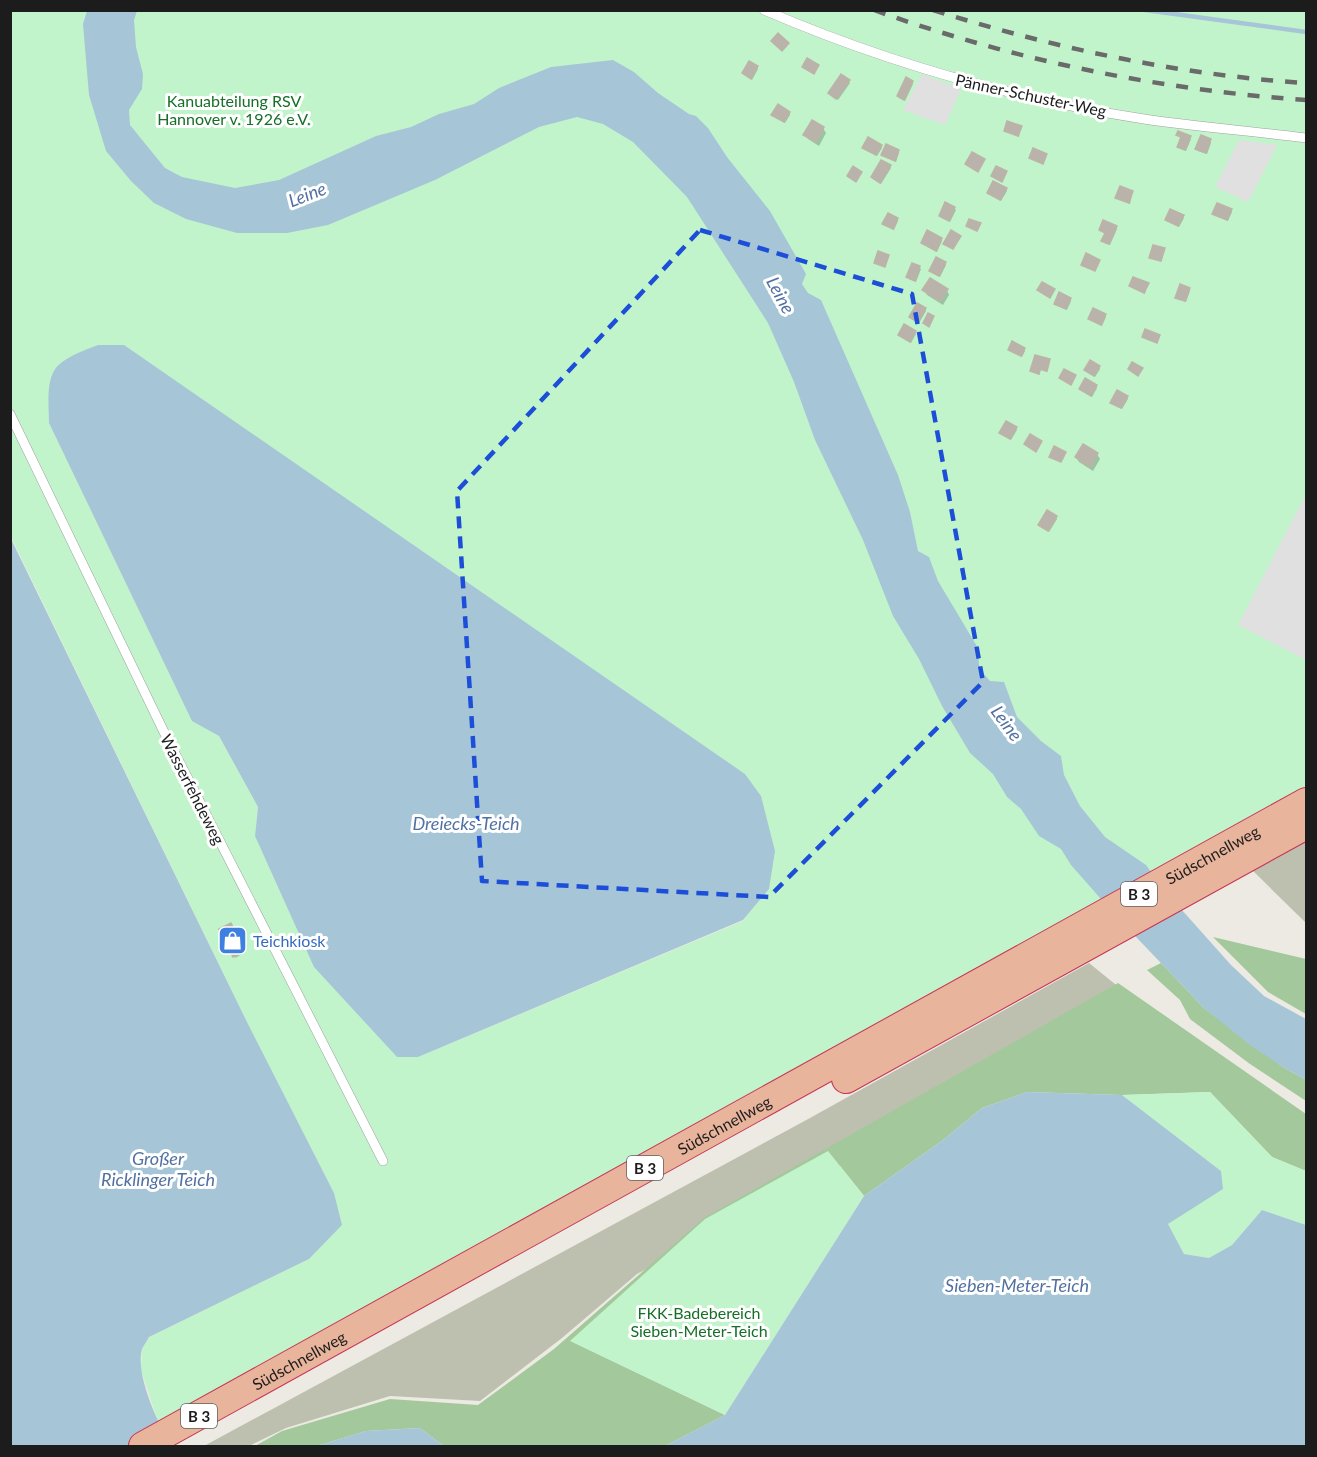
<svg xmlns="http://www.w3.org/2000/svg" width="1317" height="1457" viewBox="0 0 1317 1457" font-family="Lato,sans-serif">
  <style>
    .construction { fill: #bec0af }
    .forest { fill: #a3c89b }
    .park { fill: #c2f4cc; fill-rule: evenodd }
    .parking { fill: #e0e0e0 }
    .water { fill: #a6c6d7 }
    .shadow { fill: #0003 }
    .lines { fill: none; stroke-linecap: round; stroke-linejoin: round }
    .stream { stroke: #a6c6d7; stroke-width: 4.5 }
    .building { fill: #b9b3ac; stroke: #bdb3a6; stroke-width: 1.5 }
    .service-casing { stroke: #a0a0a0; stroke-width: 10 }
    .trunk-casing { stroke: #c73355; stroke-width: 30 }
    .service { stroke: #fff; stroke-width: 9 }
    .trunk { stroke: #e8b49c; stroke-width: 28 }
    .rail { stroke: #6a6a6a; stroke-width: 4.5; stroke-dasharray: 12 12; stroke-linecap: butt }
    .marked { fill: none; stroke: #1d4ed8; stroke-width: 4.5; stroke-dasharray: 12 8; stroke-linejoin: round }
    .labels { text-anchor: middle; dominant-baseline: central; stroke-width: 6; stroke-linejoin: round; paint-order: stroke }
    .shield { fill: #fff; stroke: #606060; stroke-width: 1.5 }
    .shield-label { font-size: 15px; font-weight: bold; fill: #1c1c1c }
    .street-label { font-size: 16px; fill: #1c1c1c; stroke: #fff }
    .park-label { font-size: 16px; fill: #156f26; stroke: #fff }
    .shop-label { font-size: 16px; fill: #366cbe; stroke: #fff; text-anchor: start }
    .water-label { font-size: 18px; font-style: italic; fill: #5271a2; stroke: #fff }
  </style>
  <rect width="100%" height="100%" fill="#eceae2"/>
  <g class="construction">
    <polygon points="1306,836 1306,923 1249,867"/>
    <polygon points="1089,963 1142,1006 637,1274 562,1338 480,1401 390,1396 286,1428 249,1446 204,1446 810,1118"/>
  </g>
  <g class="forest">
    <polygon points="1213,937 1306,959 1306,1014 1268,992"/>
    <polygon points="1161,963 1204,1008 1283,1067 1306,1080 1306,1101 1250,1064 1190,1019 1180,1000 1147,970"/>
    <polygon points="1118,983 1306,1114 1306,1171 1272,1157 1210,1092 1122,1095 1027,1092 982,1108 943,1140 864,1196 828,1151 571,1341 725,1415 665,1446 444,1446 420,1428 366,1431 317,1446 255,1446 282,1431 390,1399 478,1405 554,1349 704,1218"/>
  </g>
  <g class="park">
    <path d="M11 11H1306V790L159 1424 141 1370 142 1349 149 1337 309 1259 334 1193 247 1022 11 537ZM49 423 769 888 743 921 418 1057 255 836 258 807 219 736 192 720Z"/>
    <polygon points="1210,1092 1272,1157 1306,1171 1306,1225 1262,1210 1232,1245 1209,1258 1184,1254 1168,1224 1190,1209 1221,1171 1122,1095"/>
    <polygon points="828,1151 864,1196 725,1415 570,1341 705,1219"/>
  </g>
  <g class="parking">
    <polygon points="922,74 961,89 945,125 903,110"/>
    <polygon points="1239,140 1277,145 1248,202 1215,187"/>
    <polygon points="1306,494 1306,660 1238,625"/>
  </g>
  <g class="water">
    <polygon points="87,11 137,11 134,20 136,47 143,74 142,89 129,110 130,125 165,168 182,177 235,188 279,180 376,136 411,127 439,114 474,104 499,88 551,67 613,60 634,72 658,93 689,114 696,116 708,128 727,157 770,211 806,274 802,284 808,293 821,300 898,475 910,512 918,551 929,557 938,581 978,648 979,665 984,674 990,681 1004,682 1017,717 1041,741 1061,756 1064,775 1080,806 1105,837 1146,865 1165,891 1231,965 1264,996 1306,1019 1306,1080 1283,1067 1250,1045 1204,1008 1115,915 1071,865 1061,849 1039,836 1021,809 1007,797 993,774 970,753 942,706 919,659 893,616 863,540 815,440 794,382 768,323 687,197 633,142 603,124 577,117 539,127 435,180 328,225 287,233 237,233 186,219 154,203 131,181 106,151 89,95 83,24"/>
    <path d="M98 345H124L745 774 761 796 775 851 769 889 743 920 418 1057H397L314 967 255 836 258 807 219 736 192 721 49 423C49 409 46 384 54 371 61 358 85 350 98 345Z"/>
    <path d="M10 537 247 1022 334 1193 342 1225 309 1259 149 1337C147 1341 144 1345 142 1349 135 1375 158 1423 171 1446H11Z"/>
    <polygon points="1027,1092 1122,1095 1221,1171 1223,1189 1168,1224 1184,1254 1209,1258 1232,1245 1262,1210 1306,1225 1306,1446 665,1446 725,1415 864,1196 943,1140 982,1108"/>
    <polygon points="420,1428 444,1446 317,1446 366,1431"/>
  </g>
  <g class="shadow">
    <polygon points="757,67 758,69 752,80 744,73"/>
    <polygon points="848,81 850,83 838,100 831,95 830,93"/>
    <polygon points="912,82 913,84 905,101 899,98 898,96"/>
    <polygon points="789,113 790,115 785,123 773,115"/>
    <polygon points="1021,127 1019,137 1005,131"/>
    <polygon points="823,128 826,133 819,146 808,139 805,135"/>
    <polygon points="1178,135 1191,139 1186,151 1179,147 1182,138"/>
    <polygon points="1210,141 1211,143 1207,154 1198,151 1197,149"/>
    <polygon points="881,146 882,148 877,156 863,148"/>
    <polygon points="898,151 899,153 896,162 883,155"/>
    <polygon points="890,166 891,168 881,184 873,179 872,177"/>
    <polygon points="1006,189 1007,191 1001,201 989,193"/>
    <polygon points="1132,193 1130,204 1117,198"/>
    <polygon points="954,208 956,210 950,222 942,218 941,216"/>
    <polygon points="1231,210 1232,212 1228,221 1214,214"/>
    <polygon points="1182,216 1184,218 1179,227 1166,220"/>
    <polygon points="897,219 898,221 894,230 884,224"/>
    <polygon points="1116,227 1117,229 1110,245 1104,243 1106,234 1100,230"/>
    <polygon points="941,239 942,241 937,252 923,243"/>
    <polygon points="945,263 946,265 940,277 932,273 931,271"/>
    <polygon points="919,267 921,269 916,282 909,279 908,277"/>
    <polygon points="1147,284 1145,294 1131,286"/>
    <polygon points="1189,289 1190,291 1186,302 1178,299 1177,297"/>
    <polygon points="924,290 947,290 949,295 943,305 927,295"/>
    <polygon points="1070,299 1071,301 1067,310 1055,304"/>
    <polygon points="925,309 926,311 919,323 911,319 910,317"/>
    <polygon points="1105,315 1106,317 1102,326 1090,319"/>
    <polygon points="905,326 916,334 911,343 901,337"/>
    <polygon points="1024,349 1025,351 1022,357 1010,350"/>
    <polygon points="1049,360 1047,372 1041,370 1039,375 1033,372 1032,371"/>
    <polygon points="1099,367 1100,369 1095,377 1085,370"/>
    <polygon points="1096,386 1097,388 1092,397 1080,389"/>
    <polygon points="1127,397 1128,399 1122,409 1112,403"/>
    <polygon points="1016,428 1017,430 1011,440 1001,433"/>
    <polygon points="1097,454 1100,459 1093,471 1079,462 1076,457"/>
    <polygon points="1056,517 1057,519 1049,532 1041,527 1040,525"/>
    <polygon points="230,925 244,953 235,958 221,930"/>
  </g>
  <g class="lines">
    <polyline class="stream" points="1145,10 1306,32"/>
  </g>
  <g class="building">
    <polygon points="778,33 789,43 782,51 771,41"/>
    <polygon points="807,58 819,65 814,74 802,67"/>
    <polygon points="749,61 758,66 751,79 742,73"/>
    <polygon points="841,74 850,80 836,99 828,93"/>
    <polygon points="906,77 913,81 904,100 897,96"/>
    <polygon points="778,104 790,112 784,122 771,115"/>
    <polygon points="812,120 824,127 816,142 803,135"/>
    <polygon points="1007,121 1022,126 1018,136 1004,131"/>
    <polygon points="1178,131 1191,136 1185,150 1177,147 1181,137 1176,135"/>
    <polygon points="1201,135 1211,139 1206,153 1195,149"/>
    <polygon points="868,137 882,145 876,155 862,148"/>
    <polygon points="886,144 899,150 895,161 881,155"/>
    <polygon points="1033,148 1047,154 1043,164 1029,158"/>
    <polygon points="972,152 985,159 978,172 965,164"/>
    <polygon points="881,160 891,165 880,183 871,177"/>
    <polygon points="853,166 862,172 856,182 847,176"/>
    <polygon points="996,166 1007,171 1002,182 991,176"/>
    <polygon points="993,181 1007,188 1000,200 987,193"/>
    <polygon points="1120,186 1133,191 1129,203 1115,198"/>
    <polygon points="945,202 955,207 949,221 939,216"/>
    <polygon points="1217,203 1232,209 1227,220 1212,214"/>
    <polygon points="1170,209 1184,215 1178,226 1165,220"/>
    <polygon points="888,213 898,218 893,229 882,224"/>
    <polygon points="969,219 981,223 977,231 966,226"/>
    <polygon points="1103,220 1117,226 1109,244 1101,241 1105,233 1099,230"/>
    <polygon points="927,230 942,238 936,251 921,243"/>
    <polygon points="951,230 961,236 953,249 943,244"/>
    <polygon points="1153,245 1165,248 1161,261 1149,258"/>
    <polygon points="878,251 889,255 885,267 874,263"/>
    <polygon points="1086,253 1100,260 1095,271 1081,265"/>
    <polygon points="936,257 946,262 939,276 929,271"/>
    <polygon points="912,263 920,266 915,281 906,277"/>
    <polygon points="1133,277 1149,283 1144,293 1129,286"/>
    <polygon points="930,278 948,289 940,301 922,290"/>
    <polygon points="1042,282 1055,289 1050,298 1037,290"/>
    <polygon points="1180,284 1190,288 1185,301 1175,298"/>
    <polygon points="1059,292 1071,298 1066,309 1054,304"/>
    <polygon points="917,303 926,308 918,322 909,317"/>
    <polygon points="1093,308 1106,314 1101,325 1088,319"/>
    <polygon points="928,313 934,316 929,327 923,323"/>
    <polygon points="904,324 916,331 910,342 898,335"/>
    <polygon points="1145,329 1160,335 1157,343 1142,337"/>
    <polygon points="1012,341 1025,348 1021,356 1008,350"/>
    <polygon points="1035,355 1050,359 1047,371 1040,369 1039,374 1030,371"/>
    <polygon points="1090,360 1100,366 1094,376 1084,370"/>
    <polygon points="1132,362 1143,368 1138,376 1128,369"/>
    <polygon points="1064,369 1076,375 1071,385 1059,378"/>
    <polygon points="1085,378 1097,385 1091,396 1079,389"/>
    <polygon points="1117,390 1128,396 1121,408 1110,403"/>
    <polygon points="1006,421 1017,427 1010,439 999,433"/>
    <polygon points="1030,434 1042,441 1036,452 1024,444"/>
    <polygon points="1083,444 1098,453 1090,467 1075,457"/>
    <polygon points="1054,446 1066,452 1061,462 1049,457"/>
    <polygon points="1047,510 1057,516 1048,531 1038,525"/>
    <polygon points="231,923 244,951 233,957 219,929"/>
  </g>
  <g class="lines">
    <defs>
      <g id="service">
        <path d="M764 10C885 62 1014 99 1144 119 1198 127 1252 131 1306 138"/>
        <polyline points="10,414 163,730 383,1161"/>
      </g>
      <g id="trunk">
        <polyline points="846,1079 1306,825"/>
        <path id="s1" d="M143 1446 1306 802"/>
      </g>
    </defs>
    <use href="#service" class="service-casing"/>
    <use href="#trunk" class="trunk-casing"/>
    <use href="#service" class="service"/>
    <use href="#trunk" class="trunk"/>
    <g class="rail">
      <path d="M874 10C1013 60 1160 90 1306 100"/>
      <path d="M933 10C1054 48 1179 75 1306 83"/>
    </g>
  </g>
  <path class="marked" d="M700 230 912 294 983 682 769 897 482 881 457 491Z"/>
  <defs>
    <symbol id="shop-square" viewBox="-11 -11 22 22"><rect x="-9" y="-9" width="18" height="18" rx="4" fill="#3f7fe0" stroke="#fff"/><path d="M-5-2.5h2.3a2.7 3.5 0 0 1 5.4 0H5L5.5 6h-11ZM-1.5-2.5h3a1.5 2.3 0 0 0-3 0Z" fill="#fff"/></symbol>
  </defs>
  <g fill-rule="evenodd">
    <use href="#shop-square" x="216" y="924" width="33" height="33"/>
  </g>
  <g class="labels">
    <g class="shield">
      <rect x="1121" y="882" width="36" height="24" rx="4.5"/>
      <rect x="627" y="1156" width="36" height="24" rx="4.5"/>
      <rect x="181" y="1404" width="36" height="24" rx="4.5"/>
    </g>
    <g class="shield-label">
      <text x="1139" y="894">B 3</text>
      <text x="645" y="1168">B 3</text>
      <text x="199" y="1416">B 3</text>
    </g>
    <g class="street-label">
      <text transform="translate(1031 95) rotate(12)">Pänner-Schuster-Weg</text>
      <text transform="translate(193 789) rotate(63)">Wasserfehdeweg</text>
      <text stroke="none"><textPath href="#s1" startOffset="1222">Südschnellweg</textPath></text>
      <text stroke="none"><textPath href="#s1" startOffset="664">Südschnellweg</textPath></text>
      <text stroke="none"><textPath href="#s1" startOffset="178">Südschnellweg</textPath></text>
    </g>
    <g class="park-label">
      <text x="234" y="100">Kanuabteilung RSV<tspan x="234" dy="18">Hannover v. 1926 e.V.</tspan></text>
      <text x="699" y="1312">FKK-Badebereich<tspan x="699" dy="18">Sieben-Meter-Teich</tspan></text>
    </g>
    <g class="shop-label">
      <text x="253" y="940">Teichkiosk</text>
    </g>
    <g class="water-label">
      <text transform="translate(307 194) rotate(-21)">Leine</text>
      <text transform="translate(781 295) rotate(62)">Leine</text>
      <text transform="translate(1007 723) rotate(54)">Leine</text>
      <text x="466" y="823">Dreiecks-Teich</text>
      <text x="158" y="1158">Großer<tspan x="158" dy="21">Ricklinger Teich</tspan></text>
      <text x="1017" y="1285">Sieben-Meter-Teich</text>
    </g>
  </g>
  <rect width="1317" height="1457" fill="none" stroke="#1c1c1c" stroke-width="24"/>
</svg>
